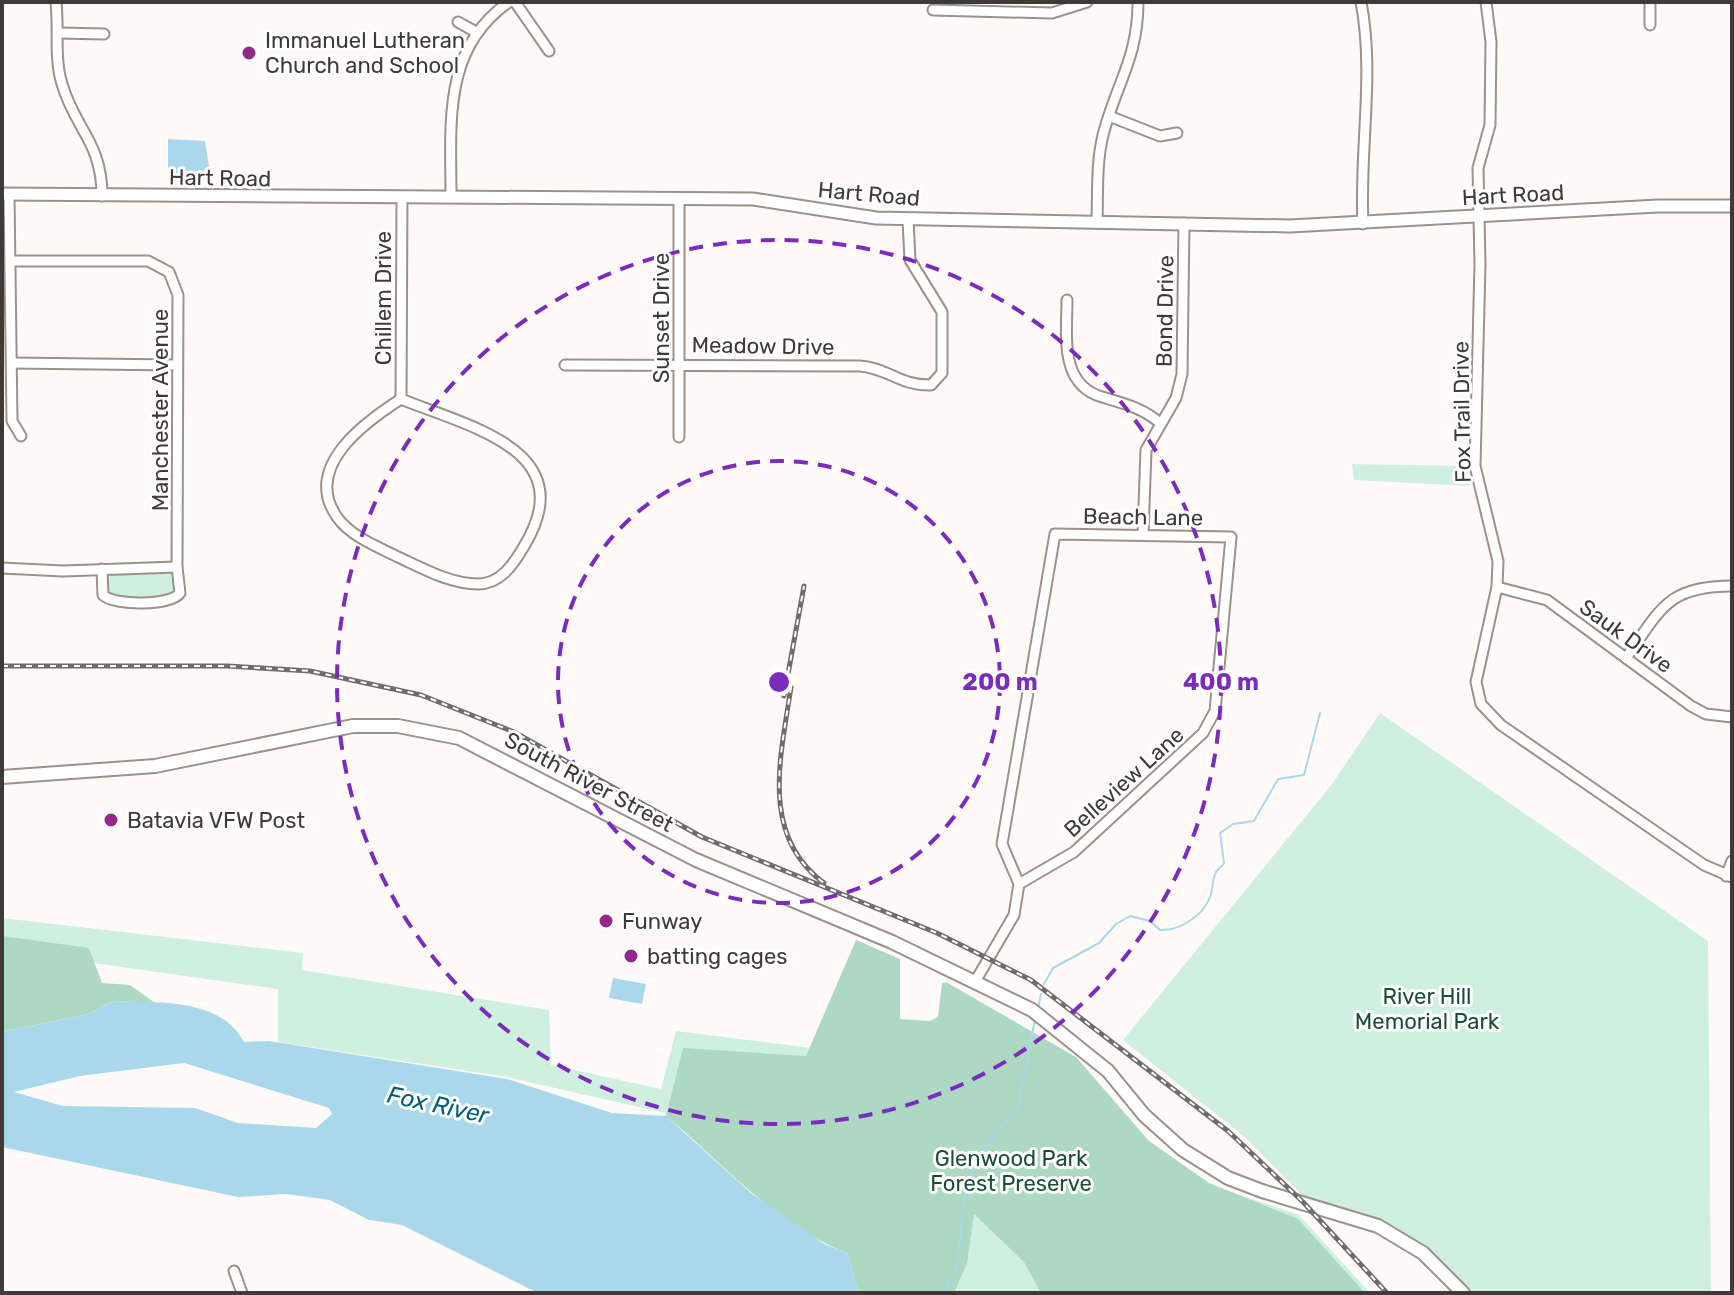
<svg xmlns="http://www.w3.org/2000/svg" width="1734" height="1295" viewBox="0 0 1734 1295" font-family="Rubik,sans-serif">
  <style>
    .green { fill: #cff0de }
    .forest { fill: #add8c1 }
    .water { fill: #a9d8ec; fill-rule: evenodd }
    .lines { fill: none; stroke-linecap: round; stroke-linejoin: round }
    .stream { stroke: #a9d8ec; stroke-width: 2 }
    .minor-casing { stroke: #9c918b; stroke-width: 13 }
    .tertiary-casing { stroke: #9c918b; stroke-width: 15 }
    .secondary-casing { stroke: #9c918b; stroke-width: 16 }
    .minor { stroke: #fff; stroke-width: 9 }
    .tertiary { stroke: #fff; stroke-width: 11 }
    .secondary { stroke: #fff; stroke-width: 12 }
    .rail-casing { stroke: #706c69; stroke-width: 5 }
    .rail { stroke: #fff; stroke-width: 2; stroke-dasharray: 6; stroke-linecap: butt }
    .ring { fill: none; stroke: #7b2cbf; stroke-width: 4; stroke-dasharray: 14 10 }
    .poi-dot { fill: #93298d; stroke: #fff; stroke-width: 3 }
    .labels { text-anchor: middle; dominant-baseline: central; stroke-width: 6; stroke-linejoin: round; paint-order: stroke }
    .poi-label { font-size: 22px; fill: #3e3a37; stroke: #fff; text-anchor: start }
    .street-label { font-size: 22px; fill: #3e3a37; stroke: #fff }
    .park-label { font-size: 22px; fill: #184e37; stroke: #fff }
    .water-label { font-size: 24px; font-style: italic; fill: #005e78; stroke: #fff }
    .centre { fill: #7b2cbf; stroke: #fff; stroke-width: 4 }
    .ring-label { font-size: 24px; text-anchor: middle; font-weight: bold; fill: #7b2cbf; stroke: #fff; stroke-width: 6; stroke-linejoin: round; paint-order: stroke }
  </style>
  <rect width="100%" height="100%" fill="#fffaf7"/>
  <g class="green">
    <polygon points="1352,464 1467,466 1470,486 1354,480"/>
    <polygon points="168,572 173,574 176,590 168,598 114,598 107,591 110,573"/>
    <polygon points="1380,713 1708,941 1711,1293 1470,1293 1436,1255 1417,1241 1370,1216 1304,1197 1246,1138 1123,1040 1332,784"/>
    <polygon points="2,918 303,953 302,970 549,1010 551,1065 661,1089 676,1031 812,1048 1147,1142 1208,1184 1299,1215 1370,1293 861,1293 848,1251 665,1113 507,1077 278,1042 278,989 2,950"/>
  </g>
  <g class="forest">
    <polygon points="2,936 89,948 102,983 130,985 155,1003 112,1001 89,1014 2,1032"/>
    <path d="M856 940 900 959V1019L930 1021 938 1017 942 983 946 982 1076 1057 1149 1141 1209 1183 1298 1219 1365 1293H1041L1024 1262 974 1214 967 1263 954 1293H859L847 1253C775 1225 724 1164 666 1116L683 1048 806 1056Z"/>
  </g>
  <g class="water">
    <polygon points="168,139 205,141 211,179 168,178"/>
    <polygon points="613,978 646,984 642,1004 609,998"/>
    <path d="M112 1001C157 1003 220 997 244 1042L269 1041 507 1079 612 1113 666 1116 751 1193 824 1244 847 1253 859 1293H538L402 1225 369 1220 330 1200 286 1194 238 1197 2 1147V1032L89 1014ZM184 1063 329 1108 332 1114 316 1128 238 1123 195 1108 63 1106 14 1092 80 1076Z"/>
  </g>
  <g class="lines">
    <g class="stream">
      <path d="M1044 984 1053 968 1099 943 1116 924 1130 916 1150 921 1160 930C1179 931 1203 916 1210 897 1213 890 1212 879 1216 872 1218 869 1222 867 1224 863L1220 833 1233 824 1254 821 1278 779 1304 775 1320 713"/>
      <polyline points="1038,1009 1041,994"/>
      <polyline points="943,1293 957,1268 965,1189 981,1153 1018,1107 1035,1019"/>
    </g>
    <defs>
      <g id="minor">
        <path d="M56 2C59 29 54 59 62 84 75 129 102 142 102 196"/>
        <polyline points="515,2 549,51"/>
        <path d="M1361 2C1375 75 1359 150 1363 224"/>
        <polyline points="1486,2 1491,42 1490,125 1478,168 1480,264 1475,466 1498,561 1497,587 1476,682 1481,704 1501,725 1704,865 1732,877"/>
        <polyline points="933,10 1052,13 1087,2"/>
        <polyline points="458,22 476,32"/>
        <polyline points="1650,25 1650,2"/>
        <polyline points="58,33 104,34"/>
        <polyline points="1109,116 1160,136 1177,133"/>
        <polyline points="9,194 12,421 21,436"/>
        <path d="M451 197C451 124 442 48 509 2"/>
        <path d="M1097 223C1098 193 1096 164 1103 135 1116 84 1138 59 1138 2"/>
        <path d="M10 261H148L169 272 178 295 177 567 180 593C171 606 114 606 103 595L102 569"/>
        <path d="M1067 300C1067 336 1059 384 1102 397 1125 404 1140 407 1159 422"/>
        <polyline points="12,363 176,365"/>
        <path d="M565 365 860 366C888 368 900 386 931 385L942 373V312L910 260 908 219"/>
        <path d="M401 399C365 422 302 467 337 517 350 536 378 547 398 557 422 568 450 584 478 584 500 584 513 565 523 548 584 450 469 427 401 399L402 197"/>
        <polyline points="679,437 679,198"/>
        <polygon points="1055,534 1231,537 1215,711 1203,733 1074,852 1019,884 1002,844"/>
        <polyline points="1143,534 1146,450 1176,398 1182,374 1184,223"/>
        <polyline points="2,568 63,571 177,567"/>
        <polyline points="1497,587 1547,600 1691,706 1706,714 1732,717"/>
        <path d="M1626 658C1661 609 1667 586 1732 586"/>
        <polyline points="1726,876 1732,861"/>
        <polyline points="976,980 1014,915 1019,884"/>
        <polyline points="234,1271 242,1293"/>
      </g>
      <polyline id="tertiary" points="2,194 753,199 876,218 1290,226 1658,206 1732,206"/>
      <polyline id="secondary" points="2,777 155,766 353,726 398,726 459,738 696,860 892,942 1032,1010 1108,1071 1144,1115 1183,1150 1228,1178 1262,1191 1378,1226 1423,1253 1463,1293"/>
    </defs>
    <use href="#minor" class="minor-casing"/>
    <use href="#tertiary" class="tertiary-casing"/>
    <use href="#secondary" class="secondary-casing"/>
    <use href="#minor" class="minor"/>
    <use href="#tertiary" class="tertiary"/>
    <use href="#secondary" class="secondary"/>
    <defs>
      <g id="rail">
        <polyline points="2,666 227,666 310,671 421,695 514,732 702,837 937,933 1031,980 1228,1131 1303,1202 1387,1293"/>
        <path d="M791 687C781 756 759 835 824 883"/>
        <polyline points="784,696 804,586"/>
      </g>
    </defs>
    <use href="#rail" class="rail-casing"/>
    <use href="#rail" class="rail"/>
  </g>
  <g class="ring">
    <circle cx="779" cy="682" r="221"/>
    <circle cx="779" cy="682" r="442"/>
  </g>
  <g class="poi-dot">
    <circle cx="249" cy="53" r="8"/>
    <circle cx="111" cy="820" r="8"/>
    <circle cx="606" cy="921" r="8"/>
    <circle cx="631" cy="956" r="8"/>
  </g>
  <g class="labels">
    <g class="poi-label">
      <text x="265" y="40">Immanuel Lutheran<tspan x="265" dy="25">Church and School</tspan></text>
      <text x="127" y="820">Batavia VFW Post</text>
      <text x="622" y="921">Funway</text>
      <text x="647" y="956">batting cages</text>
    </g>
    <g class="street-label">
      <text transform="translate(220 178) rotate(1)">Hart Road</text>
      <text transform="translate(869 194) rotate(5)">Hart Road</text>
      <text transform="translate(1513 195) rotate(-3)">Hart Road</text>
      <text transform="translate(383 298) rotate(-90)">Chillem Drive</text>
      <text transform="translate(1165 311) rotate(-89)">Bond Drive</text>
      <text transform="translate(661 318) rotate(-90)">Sunset Drive</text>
      <text transform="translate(763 346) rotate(1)">Meadow Drive</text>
      <text transform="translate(160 410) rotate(-90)">Manchester Avenue</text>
      <text transform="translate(1462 412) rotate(-91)">Fox Trail Drive</text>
      <text transform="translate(1143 517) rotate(1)">Beach Lane</text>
      <text transform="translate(1626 636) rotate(36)">Sauk Drive</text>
      <text transform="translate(589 782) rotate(28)">South River Street</text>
      <text transform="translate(1124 782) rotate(-42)">Belleview Lane</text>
    </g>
    <g class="park-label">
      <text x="1427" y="996">River Hill<tspan x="1427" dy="25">Memorial Park</tspan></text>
      <text x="1011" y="1158">Glenwood Park<tspan x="1011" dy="25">Forest Preserve</tspan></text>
    </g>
    <g class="water-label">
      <text transform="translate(438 1105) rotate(12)">Fox River</text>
    </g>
  </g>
  <circle cx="779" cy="682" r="12" class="centre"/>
  <g class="ring-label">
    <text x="1000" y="690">200 m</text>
    <text x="1221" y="690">400 m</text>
  </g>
  <rect width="1734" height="1295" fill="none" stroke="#3e3a37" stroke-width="8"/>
</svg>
